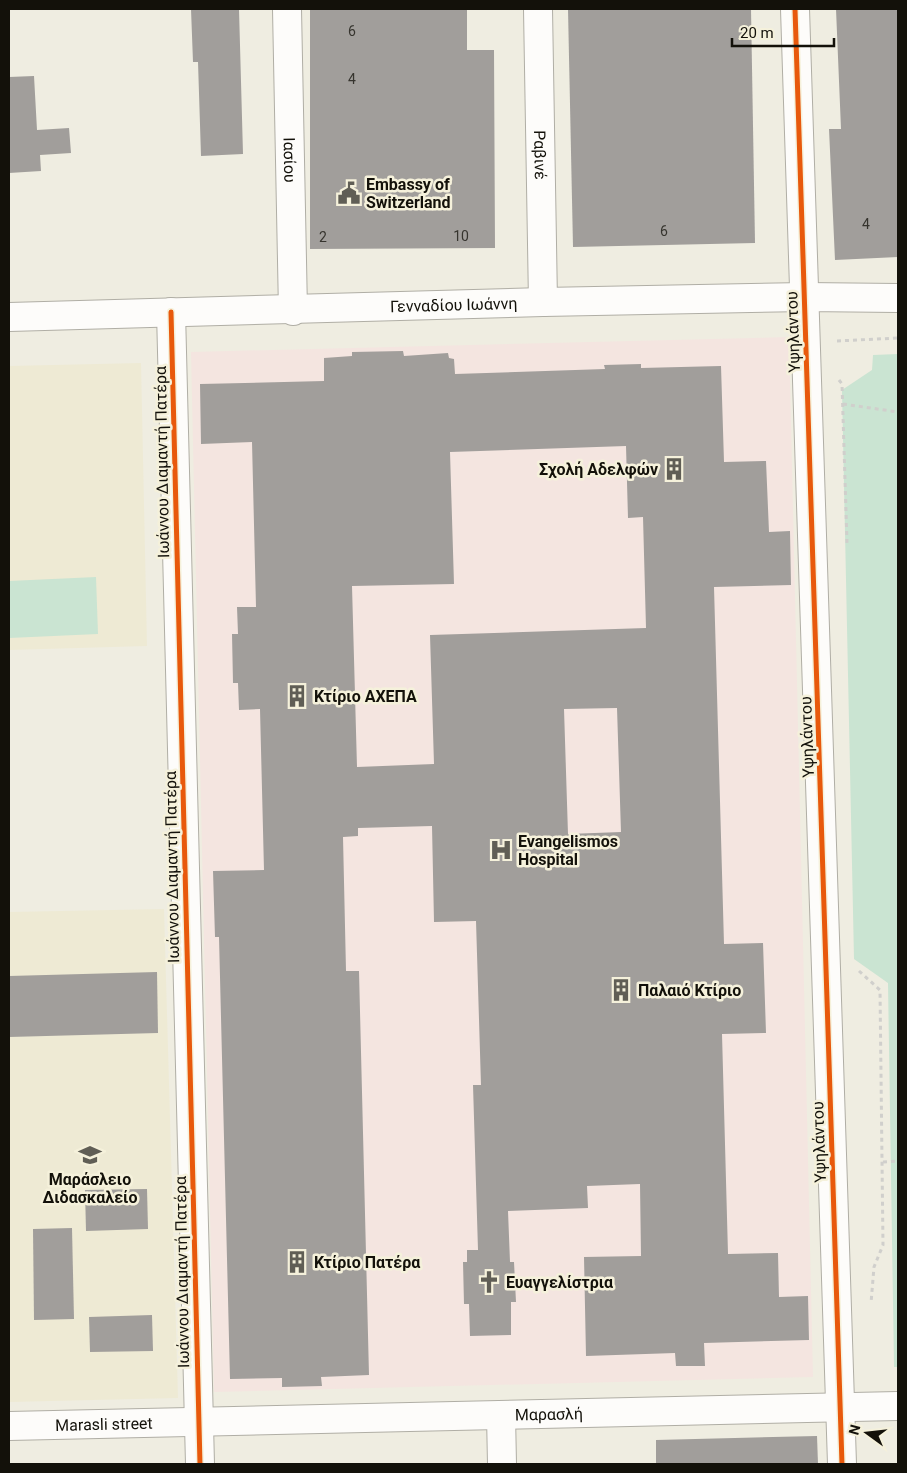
<svg xmlns="http://www.w3.org/2000/svg" width="907" height="1473" viewBox="0 0 907 1473" font-family="Roboto,sans-serif">
  <style>
    .built { fill: #eeead4 }
    .medical { fill: #f4e5e0 }
    .green { fill: #cae4d2 }
    .building { fill: #a19e9b; fill-rule: evenodd }
    .lines { fill: none; stroke-linecap: round; stroke-linejoin: round }
    .minor-casing { stroke: #b0aea5; stroke-width: 30 }
    .path { stroke: #d0cfcc; stroke-width: 3; stroke-dasharray: 4 4; stroke-linecap: butt }
    .minor { stroke: #fdfcfa; stroke-width: 28 }
    .cycleway-casing { stroke: #f5f1db; stroke-width: 8 }
    .cycleway { stroke: #e8590c; stroke-width: 5 }
    .labels { text-anchor: middle; dominant-baseline: central; stroke-width: 5; stroke-linejoin: round; paint-order: stroke }
    .number-label { font-size: 14px; fill: #36342e }
    .street-label { font-size: 16px; fill: #13110a; stroke: #f5f1db }
    .poi-label { font-size: 16px; font-weight: bold; fill: #13110a; stroke: #f5f1db; text-anchor: start }
  </style>
  <rect width="100%" height="100%" fill="#efede1"/>
  <g class="built">
    <polygon points="141,363 147,646 9,650 9,366"/>
    <polygon points="164,909 178,1398 9,1402 9,912"/>
  </g>
  <polygon class="medical" points="789,337 813,1377 214,1392 191,352"/>
  <g class="green">
    <polygon points="898,354 898,1367 894,1367 888,983 854,959 842,390 872,370 873,355"/>
    <polygon points="96,577 98,634 9,638 9,581"/>
  </g>
  <g class="building">
    <polygon points="191,9 239,9 243,154 201,156 198,62 193,62"/>
    <polygon points="310,9 467,9 467,50 494,50 495,248 310,249"/>
    <polygon points="568,9 751,9 755,243 573,247"/>
    <polygon points="836,9 898,9 898,257 835,260 829,129 841,129"/>
    <polygon points="34,76 37,130 69,128 71,153 40,155 41,171 9,173 9,77"/>
    <path d="M403 351 404 356 448 353 449 358 454 359 455 374 605 369 604 365 641 364V368L721 366 724 462 766 461 769 532 790 531 791 585 714 587 724 944 763 943 766 1033 722 1034 728 1254 778 1253 779 1297 808 1296 809 1340 704 1343 705 1366H676L675 1353 586 1356 584 1257 641 1256 640 1184 587 1186 588 1208 508 1211 510 1262H514L516 1302H511V1335L470 1336 469 1304H464L463 1262H467V1250H478L473 1085H481L476 921 434 922 432 826 358 828V836L343 837 346 971H359L369 1375 321 1377 322 1386 282 1387V1378L230 1379 219 937H215L213 871 264 870 260 709 239 710 238 683H233L232 634H238L237 607H256L252 442 201 444 200 384 324 381V358L352 356V352ZM626 446 628 518 643 517 646 628 430 635 434 764 357 767 352 586 454 584 450 452ZM617 708 621 832 568 834 564 709Z"/>
    <polygon points="157,972 158,1033 9,1037 9,976"/>
    <polygon points="147,1189 148,1229 86,1231 85,1190"/>
    <polygon points="72,1228 74,1319 34,1320 33,1229"/>
    <polygon points="152,1315 153,1351 90,1352 89,1317"/>
    <polygon points="817,1436 818,1464 656,1464 656,1440"/>
  </g>
  <g class="lines">
    <defs>
      <g id="minor">
        <path id="s1" d="M287 9 293 311"/>
        <path id="s2" d="M538 9 543 302"/>
        <polyline points="795,9 842,1464"/>
        <polyline points="171,312 200,1464"/>
        <path id="s3" d="M9 317 543 302 805 297 898 298"/>
        <polyline points="501,1415 502,1464"/>
        <path id="s4" d="M9 1426 898 1406"/>
      </g>
    </defs>
    <use href="#minor" class="minor-casing"/>
    <g class="path">
      <polyline points="837,341 898,338"/>
      <polyline points="839,380 842,384 847,543"/>
      <polyline points="843,404 898,412"/>
      <polyline points="859,971 880,990 883,1245 874,1267 871,1303"/>
      <polyline points="883,1162 898,1161"/>
    </g>
    <use href="#minor" class="minor"/>
    <defs>
      <g id="cycleway">
        <polyline points="795,9 842,1464"/>
        <polyline points="171,312 200,1464"/>
      </g>
    </defs>
    <use href="#cycleway" class="cycleway-casing"/>
    <use href="#cycleway" class="cycleway"/>
  </g>
  <defs>
    <symbol id="civic-bare" viewBox="-9 -9 18 18"><path d="M-.6-6.5H3V-4.5H.6V-3L4-1V1h2V6H-6V1h2V-1L-.6-3ZM-1.2 2.5V6h2.4V2.5Z" fill="#605e55" stroke="#f5f1db" stroke-width="2.5" paint-order="stroke"/></symbol>
    <symbol id="building-bare" viewBox="-9 -9 18 18"><path d="M-4-6H4V6H1V3H-1V6H-4ZM-2.5-4.3h1.7v1.8h-1.7ZM.8-4.3h1.7v1.8H.8ZM-2.5-1h1.7V.8h-1.7ZM.8-1h1.7V.8H.8Z" fill="#605e55" stroke="#f5f1db" stroke-width="2.5" paint-order="stroke"/></symbol>
    <symbol id="hospital-bare" viewBox="-9 -9 18 18"><path d="M-5-5h3v3.5h4V-5h3V5h-3V1.5h-4V5h-3Z" fill="#605e55" stroke="#f5f1db" stroke-width="2.5" paint-order="stroke"/></symbol>
    <symbol id="school-bare" viewBox="-9 -9 18 18"><path d="M0-5L7-2L0 1L-7-2ZM-4 1L0 2.5L4 1V4Q0 6-4 4Z" fill="#605e55" stroke="#f5f1db" stroke-width="2.5" paint-order="stroke"/></symbol>
    <symbol id="church-bare" viewBox="-9 -9 18 18"><path d="M-1.2-6h2.4v3.5h3.3v2.4h-3.3V6h-2.4V-.1h-3.3v-2.4h3.3Z" fill="#605e55" stroke="#f5f1db" stroke-width="2.5" paint-order="stroke"/></symbol>
  </defs>
  <g fill-rule="evenodd">
    <use href="#civic-bare" x="333" y="177" width="32" height="32"/>
    <use href="#building-bare" x="658" y="453" width="32" height="32"/>
    <use href="#building-bare" x="281" y="680" width="32" height="32"/>
    <use href="#hospital-bare" x="485" y="834" width="32" height="32"/>
    <use href="#building-bare" x="605" y="974" width="32" height="32"/>
    <use href="#school-bare" x="74" y="1139" width="32" height="32"/>
    <use href="#building-bare" x="281" y="1246" width="32" height="32"/>
    <use href="#church-bare" x="473" y="1266" width="32" height="32"/>
  </g>
  <g class="labels">
    <g class="number-label">
      <text x="352" y="31">6</text>
      <text x="352" y="79">4</text>
      <text x="866" y="224">4</text>
      <text x="664" y="231">6</text>
      <text x="461" y="236">10</text>
      <text x="323" y="237">2</text>
    </g>
    <g class="street-label">
      <text stroke="none"><textPath href="#s2" startOffset="146">Ραβινέ</textPath></text>
      <text stroke="none"><textPath href="#s1" startOffset="151">Ιασίου</textPath></text>
      <text stroke="none"><textPath href="#s3" startOffset="445">Γενναδίου Ιωάννη</textPath></text>
      <text transform="translate(793 332) rotate(-92)">Υψηλάντου</text>
      <text transform="translate(162 462) rotate(-91)">Ιωάννου Διαμαντή Πατέρα</text>
      <text transform="translate(807 737) rotate(-92)">Υψηλάντου</text>
      <text transform="translate(172 867) rotate(-91)">Ιωάννου Διαμαντή Πατέρα</text>
      <text transform="translate(819 1142) rotate(-92)">Υψηλάντου</text>
      <text transform="translate(182 1272) rotate(-91)">Ιωάννου Διαμαντή Πατέρα</text>
      <text stroke="none"><textPath href="#s4" startOffset="540">Μαρασλή</textPath></text>
      <text stroke="none"><textPath href="#s4" startOffset="95">Marasli street</textPath></text>
    </g>
    <g class="poi-label">
      <text x="366" y="184">Embassy of<tspan x="366" dy="18">Switzerland</tspan></text>
      <text x="658" y="469" text-anchor="end">Σχολή Αδελφών</text>
      <text x="314" y="696">Κτίριο ΑΧΕΠΑ</text>
      <text x="518" y="841">Evangelismos<tspan x="518" dy="18">Hospital</tspan></text>
      <text x="638" y="990">Παλαιό Κτίριο</text>
      <text x="90" y="1179" text-anchor="middle">Μαράσλειο<tspan x="90" dy="18">Διδασκαλείο</tspan></text>
      <text x="314" y="1262">Κτίριο Πατέρα</text>
      <text x="506" y="1282">Ευαγγελίστρια</text>
    </g>
  </g>
  <rect width="907" height="1473" fill="none" stroke="#13110a" stroke-width="20"/>
  <g transform="translate(867 1433) rotate(285)" stroke="#f5f1db" stroke-width="4" paint-order="stroke">
  <path d="M0-4L9 19L0 12L-9 19Z" fill="#13110a"/>
  <text y="-8" font-size="14" font-weight="bold" text-anchor="middle" fill="#13110a">N</text>
  </g>
  <path d="M732 38v8h102v-8" fill="none" stroke="#13110a" stroke-width="2.5"/>
  <text x="740" y="38" font-size="15" fill="#13110a" stroke="#f5f1db" stroke-width="4" paint-order="stroke">20 m</text>
</svg>
